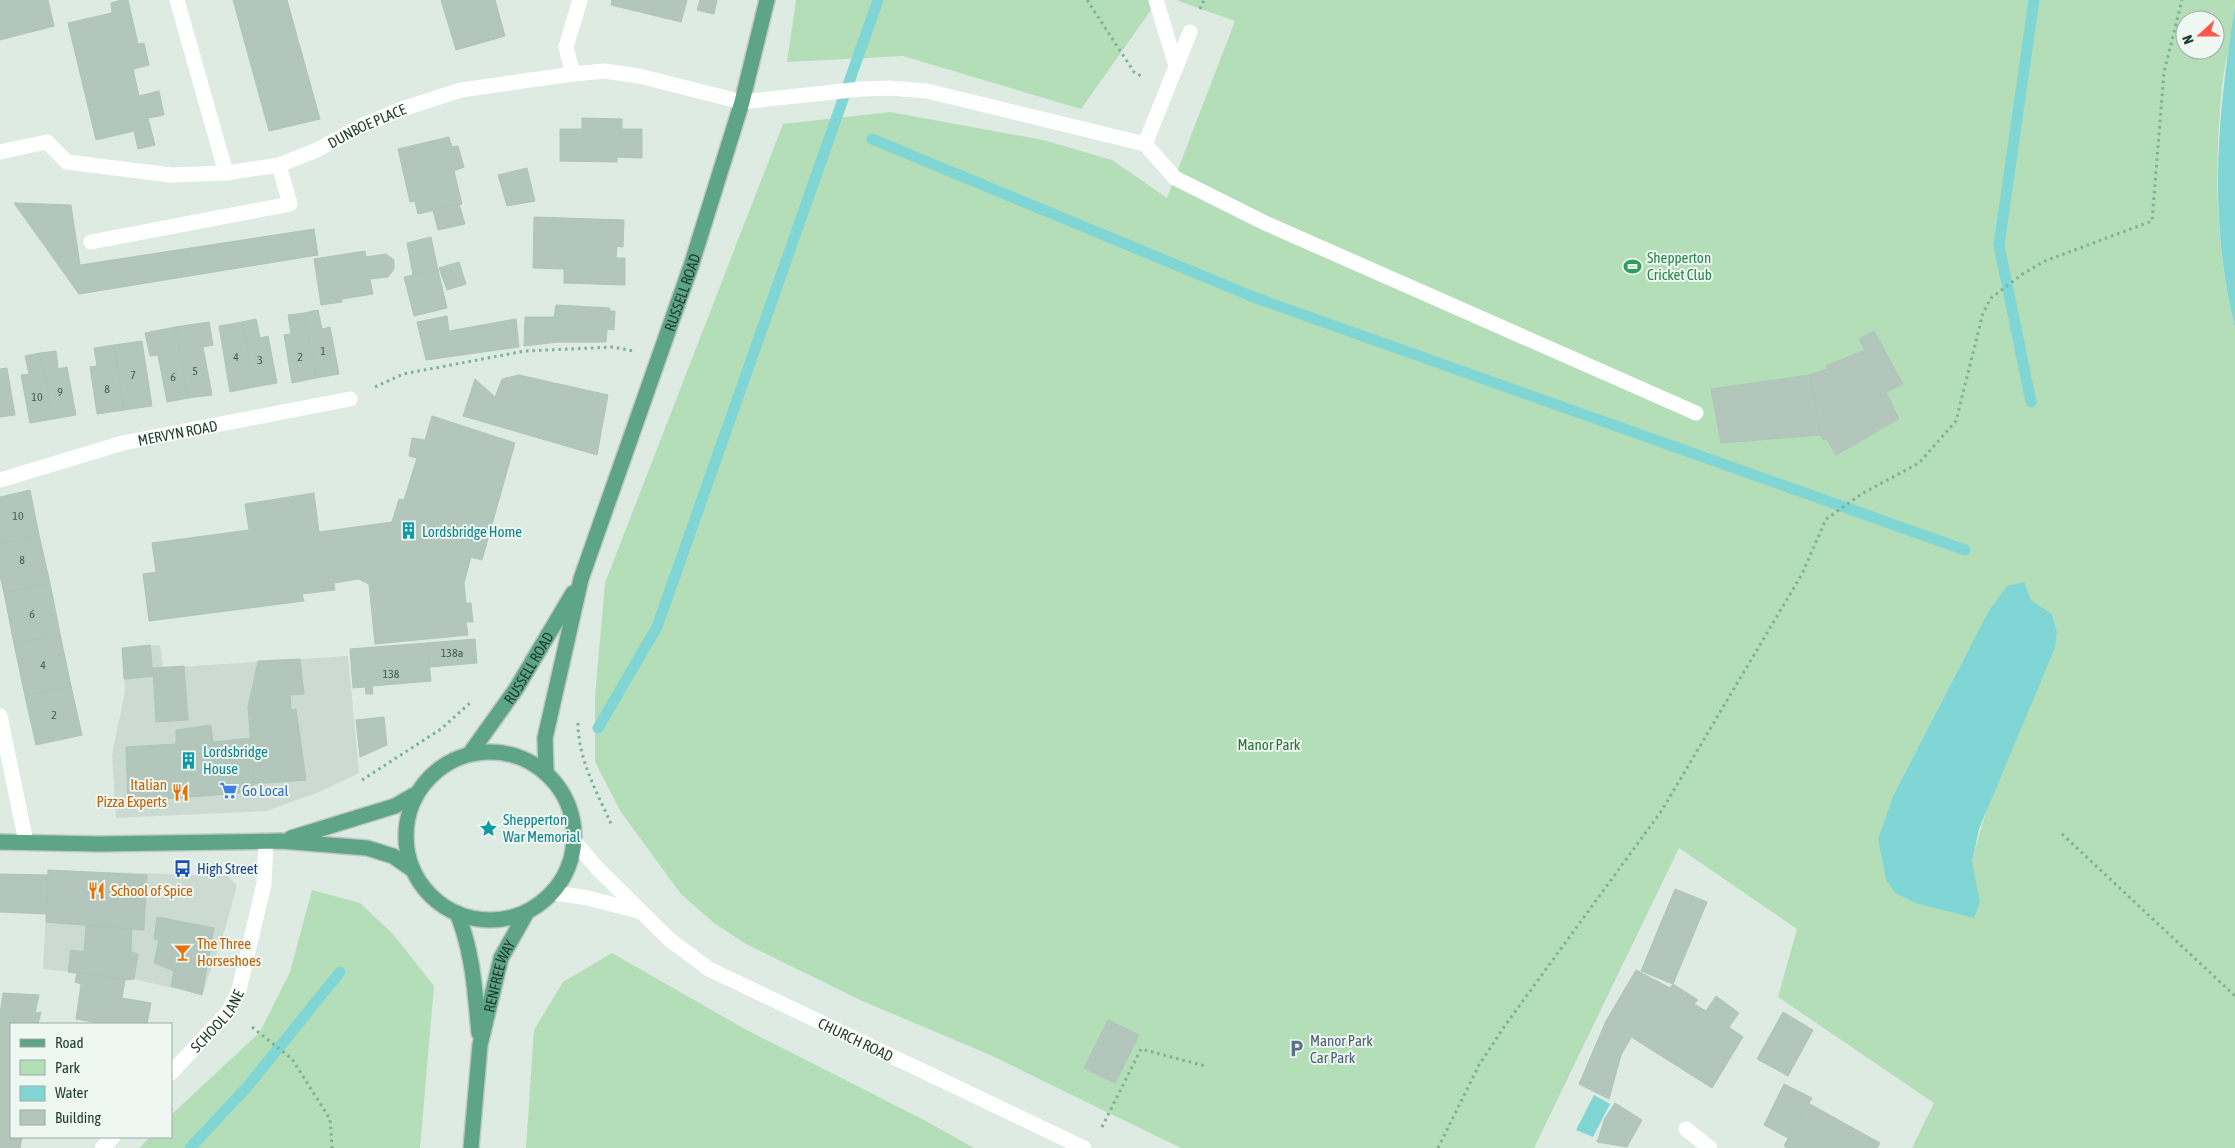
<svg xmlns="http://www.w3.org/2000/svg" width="2235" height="1148" viewBox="0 0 2235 1148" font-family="'Asap Condensed',sans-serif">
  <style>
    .built { fill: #ccdbd1 }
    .green { fill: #b4deb8; fill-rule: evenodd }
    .water { fill: #80d6d4 }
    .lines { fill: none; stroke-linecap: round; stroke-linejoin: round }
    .stream { stroke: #80d6d4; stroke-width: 11 }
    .building { fill: #b3c6bb; stroke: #afc5b8 }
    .major-casing { stroke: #c0c8c4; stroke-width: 18 }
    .path { stroke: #7bb197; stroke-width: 3; stroke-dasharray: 2.5 4; stroke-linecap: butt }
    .minor { stroke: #fff; stroke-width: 15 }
    .major { stroke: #5ea486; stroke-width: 15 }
    .labels { text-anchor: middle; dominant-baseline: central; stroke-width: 4; stroke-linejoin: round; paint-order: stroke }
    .number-label { font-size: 12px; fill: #435e51 }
    .street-label { font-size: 15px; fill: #1e3b2e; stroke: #eef7f1 }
    .leisure-label { font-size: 15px; fill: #27864d; stroke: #eef7f1; text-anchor: start }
    .culture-label { font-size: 15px; fill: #0d838f; stroke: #eef7f1; text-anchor: start }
    .park-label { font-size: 15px; fill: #257536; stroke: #eef7f1 }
    .food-label { font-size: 15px; fill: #c56008; stroke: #eef7f1; text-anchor: start }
    .shop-label { font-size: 15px; fill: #366cbe; stroke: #eef7f1; text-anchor: start }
    .transit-label { font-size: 15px; fill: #164399; stroke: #eef7f1; text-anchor: start }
    .service-label { font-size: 15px; fill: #4e5e75; stroke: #eef7f1; text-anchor: start }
  </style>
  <rect width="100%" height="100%" fill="#ddebe3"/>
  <g class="built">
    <polygon points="160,645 163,668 348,656 359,773 317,793 266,811 116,818 112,755 125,691 122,648"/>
    <polygon points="48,870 228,876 237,885 225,929 202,995 134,979 125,980 77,972 43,969"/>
  </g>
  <g class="green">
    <polygon points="796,0 1158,0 1081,109 903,56 787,62"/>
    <path d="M1176 0H2235C2235 29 2225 58 2222 87 2214 169 2215 248 2235 328V1148H1912L1934 1103 1778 997 1797 929 1679 848 1534 1148H1181L988 1054 860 1000 746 944 714 923 681 894 621 812 595 762V696L605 583 783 124 890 112 1043 140 1112 160 1167 198 1235 21ZM2185 20H2215V50H2185ZM2031 600 2052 614 2057 632 2055 648C2025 718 1989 788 1972 862L1878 839 1892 798 1988 612Z"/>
    <polygon points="312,890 360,903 393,934 434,986 420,1148 139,1148 150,1137 171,1137 171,1115 260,1032 290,972"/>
    <polygon points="612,953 745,1029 924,1120 974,1148 526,1148 534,1030 563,982"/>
  </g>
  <g class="water">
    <path d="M2235 7V328C2208 218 2217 117 2235 7Z"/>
    <polygon points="2024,582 2031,600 2052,614 2057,632 2055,648 1979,829 1972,862 1980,902 1974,918 1915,903 1894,892 1886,879 1878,839 1892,798 1988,612 2007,586"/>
    <polygon points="1594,1095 1610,1104 1593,1137 1576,1130"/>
  </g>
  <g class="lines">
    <g class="stream">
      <polyline points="872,139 1256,298 1965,550"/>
      <polyline points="2031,402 1999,245 2034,0"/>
      <polyline points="598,728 657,627 878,0"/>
      <polyline points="190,1148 248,1086 340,972"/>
    </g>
  </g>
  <g class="building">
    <polygon points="0,0 48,0 54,26 0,40"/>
    <polygon points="121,0 128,0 138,44 144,43 149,65 133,69 139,96 159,91 164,115 148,118 155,145 138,149 134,131 96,140 68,23 112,13 111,3"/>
    <polygon points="233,0 287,0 320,119 269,131"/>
    <polygon points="441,0 495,0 505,36 456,50"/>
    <polygon points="612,0 687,0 681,22 611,5"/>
    <polygon points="700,0 717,0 714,14 697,10"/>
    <polygon points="582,118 622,119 622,129 642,129 642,158 617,157 617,162 560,161 560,129 582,129"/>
    <polygon points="449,137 452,147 458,146 464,167 454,171 462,204 418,214 415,201 410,202 398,149"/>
    <polygon points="527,168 535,201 507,206 498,175"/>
    <polygon points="14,203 71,205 80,265 314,229 318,255 79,294"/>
    <polygon points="459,204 465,224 438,230 433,210"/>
    <polygon points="534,217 624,220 623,247 617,246 616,258 625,258 625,285 564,283 564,269 533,268"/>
    <polygon points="431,237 438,270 413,275 407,243"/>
    <polygon points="365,251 366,257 386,254 394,260 394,269 388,277 370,279 373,294 342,299 342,302 321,305 314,259"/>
    <polygon points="459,262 466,284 447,290 439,268"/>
    <polygon points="438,270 447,308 414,316 404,277"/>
    <polygon points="556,305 610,308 609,311 615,311 614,330 607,329 606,342 558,342 524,346 525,317 554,317"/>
    <polygon points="318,310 322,329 330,327 339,374 316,378 304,313"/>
    <polygon points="304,313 316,378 292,383 284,335 291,334 288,315"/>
    <polygon points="447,316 449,331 516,319 519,347 426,360 417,322"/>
    <polygon points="256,319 260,338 268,336 277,383 254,387 242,322"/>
    <polygon points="209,322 213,345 203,347 212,395 188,398 175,327"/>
    <polygon points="242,322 254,387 230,392 219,326"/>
    <polygon points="175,327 188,398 167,402 158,355 150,356 145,333"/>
    <polygon points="1874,331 1903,384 1886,392 1899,419 1836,455 1826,438 1824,440 1820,435 1810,375 1828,369 1826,366 1865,350 1859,339"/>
    <polygon points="142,341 152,406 124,410 114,345"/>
    <polygon points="114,345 124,410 97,414 90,367 97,366 94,348"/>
    <polygon points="56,351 58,369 67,367 76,415 53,419 40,353"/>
    <polygon points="40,353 53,419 30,423 21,375 29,374 25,356"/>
    <polygon points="7,368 15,415 0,417 0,369"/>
    <polygon points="519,375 608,395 597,455 463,416 475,379 495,397 502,379"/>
    <polygon points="1810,375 1820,435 1721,443 1711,389"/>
    <polygon points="432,416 515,443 482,560 471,557 464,583 466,603 471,603 473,622 466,622 468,635 375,644 369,584 358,579 334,583 335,590 302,594 304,601 149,621 143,574 156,572 152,543 249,530 245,504 314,493 319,532 392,522 399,499 404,500 417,458 409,456 412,438 425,440"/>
    <polygon points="30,490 39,535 0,544 0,497"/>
    <polygon points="39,535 50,583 4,593 0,576 0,544"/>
    <polygon points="50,583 60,634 14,644 4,593"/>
    <polygon points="60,634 71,686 25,696 14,644"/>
    <polygon points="475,639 477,663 429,667 427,643"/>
    <polygon points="427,643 431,681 372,686 373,694 366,694 365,687 353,688 350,649"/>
    <polygon points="150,645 153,676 124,679 122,648"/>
    <polygon points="300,659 304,694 290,695 291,710 296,709 306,780 254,784 248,707 258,661"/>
    <polygon points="184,666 188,720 156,722 153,668"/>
    <polygon points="71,686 82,735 36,745 25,696"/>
    <polygon points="384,717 387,745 360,757 356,720"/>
    <polygon points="211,725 213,742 251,738 254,784 252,792 128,802 126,747 176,744 176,730"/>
    <polygon points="48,870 147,875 144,930 46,922"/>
    <polygon points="0,874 48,875 46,914 0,912"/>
    <polygon points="1675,889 1707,902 1673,984 1641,971"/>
    <polygon points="157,917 214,928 202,995 171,986 174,971 154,963 159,940 154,939"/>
    <polygon points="86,926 132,929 131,952 138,954 134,979 125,980 68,972 71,950 84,952"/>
    <polygon points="1636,970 1670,988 1673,984 1698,1000 1694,1004 1706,1011 1716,996 1739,1013 1729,1027 1743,1037 1712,1088 1606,1021"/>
    <polygon points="77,972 125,980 122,998 151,1003 147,1024 105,1024 76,1019 81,984 75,982"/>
    <polygon points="3,993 39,995 35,1013 41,1012 38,1024 11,1024 11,1137 22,1137 20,1148 0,1148 0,1014"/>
    <polygon points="1783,1012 1813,1030 1788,1076 1757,1059"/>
    <polygon points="1108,1020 1139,1035 1115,1083 1084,1068"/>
    <polygon points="1606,1021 1631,1038 1621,1055 1609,1099 1579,1084"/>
    <polygon points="1784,1084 1812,1098 1788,1138 1764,1125"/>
    <polygon points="1615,1103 1642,1120 1627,1147 1597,1142 1605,1118"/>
    <polygon points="1808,1103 1880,1143 1877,1148 1788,1148 1784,1146"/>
  </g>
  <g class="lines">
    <defs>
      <g id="major">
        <circle cx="490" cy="836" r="84"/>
        <path id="s5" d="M471 752 516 689 573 593"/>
        <path id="s6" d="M546 771 545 738 581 579 691 266 742 102 767 0"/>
        <polyline points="291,838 395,806 414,795"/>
        <polyline points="0,842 99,844 281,841 367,848 393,856 413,870"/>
        <path d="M457 913C473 952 475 992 479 1033"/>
        <path id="s7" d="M471 1148 480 1045 501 958 527 912"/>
      </g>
    </defs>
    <use href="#major" class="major-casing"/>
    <g class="path">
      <polyline points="1087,0 1134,72 1143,77"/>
      <polyline points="1200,9 1204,0"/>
      <polyline points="375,387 403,374 525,351 613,347 633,351"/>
      <path d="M578 723C578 760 598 794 612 826"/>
      <polyline points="362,780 441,729 471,702"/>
      <polyline points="2062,834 2235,996"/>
      <polyline points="252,1027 292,1059 330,1119 332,1148"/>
      <polyline points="1102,1127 1141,1049 1205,1066"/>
      <polyline points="1438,1148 1479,1065 1504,1027 1662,810 1802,574 1826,519 1863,493 1919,463 1956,421 1983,313 1991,298 2024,273 2045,261 2152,221 2164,72 2182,0"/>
    </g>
    <g class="minor">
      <polyline points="177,0 226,173"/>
      <polyline points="1156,0 1176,66"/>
      <polyline points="573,74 566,47 580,0"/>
      <polyline points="1145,144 1190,32"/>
      <path id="s1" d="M0 152 47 142 67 162 171 175 226 173 279 165 317 150 359 127 402 109 461 90 573 74 604 71 639 76 742 102 861 89 890 88 927 91 1145 144 1175 178 1265 223 1696 413"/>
      <polyline points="91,242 290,204 279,165"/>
      <path id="s2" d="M0 480 123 443 350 399"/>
      <polyline points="0,716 26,842"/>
      <path id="s3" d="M575 842 598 869 670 940 709 969 1084 1148"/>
      <polyline points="554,893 588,898 638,911"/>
      <path id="s4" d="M171 1073 229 1011 239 990 264 884 266 841"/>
      <polyline points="1686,1129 1710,1148"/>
      <polyline points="102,1148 113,1137"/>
    </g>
    <use href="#major" class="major"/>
  </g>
  <defs>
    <symbol id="stadium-bare" viewBox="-9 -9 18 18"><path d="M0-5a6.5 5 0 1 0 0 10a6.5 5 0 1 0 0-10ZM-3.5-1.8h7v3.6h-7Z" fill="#2e9e5b" stroke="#eef7f1" stroke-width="2.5" paint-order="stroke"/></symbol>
    <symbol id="building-bare" viewBox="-9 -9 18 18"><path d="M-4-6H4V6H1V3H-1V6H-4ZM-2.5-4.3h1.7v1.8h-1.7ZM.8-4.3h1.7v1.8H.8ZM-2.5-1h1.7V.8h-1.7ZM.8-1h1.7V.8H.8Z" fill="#0f9aa8" stroke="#eef7f1" stroke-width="2.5" paint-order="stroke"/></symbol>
    <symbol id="supermarket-bare" viewBox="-9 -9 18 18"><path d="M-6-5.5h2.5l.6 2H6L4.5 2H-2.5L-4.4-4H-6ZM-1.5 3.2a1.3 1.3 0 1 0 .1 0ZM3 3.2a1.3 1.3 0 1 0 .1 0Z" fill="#3f7fe0" stroke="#eef7f1" stroke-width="2.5" paint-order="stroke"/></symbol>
    <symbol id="restaurant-bare" viewBox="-9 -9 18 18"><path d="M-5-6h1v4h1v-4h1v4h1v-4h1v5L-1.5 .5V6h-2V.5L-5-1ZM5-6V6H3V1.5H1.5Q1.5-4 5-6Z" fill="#e8710a" stroke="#eef7f1" stroke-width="2.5" paint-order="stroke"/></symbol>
    <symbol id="sight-bare" viewBox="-9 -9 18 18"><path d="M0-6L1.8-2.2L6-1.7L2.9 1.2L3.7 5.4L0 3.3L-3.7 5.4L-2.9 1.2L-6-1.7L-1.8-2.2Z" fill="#0f9aa8" stroke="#eef7f1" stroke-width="2.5" paint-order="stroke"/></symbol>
    <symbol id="bus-bare" viewBox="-9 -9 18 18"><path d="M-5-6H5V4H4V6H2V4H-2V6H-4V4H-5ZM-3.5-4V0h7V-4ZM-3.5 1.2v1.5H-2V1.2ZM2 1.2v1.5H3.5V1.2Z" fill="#1a4fb4" stroke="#eef7f1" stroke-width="2.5" paint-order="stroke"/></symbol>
    <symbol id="bar-bare" viewBox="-9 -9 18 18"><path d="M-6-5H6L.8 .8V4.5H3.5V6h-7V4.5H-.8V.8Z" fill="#e8710a" stroke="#eef7f1" stroke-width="2.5" paint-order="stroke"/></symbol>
    <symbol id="parking-bare" viewBox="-9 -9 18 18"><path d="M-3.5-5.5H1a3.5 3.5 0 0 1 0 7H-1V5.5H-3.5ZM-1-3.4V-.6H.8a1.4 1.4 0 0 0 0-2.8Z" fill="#5c6f8a" stroke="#eef7f1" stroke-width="2.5" paint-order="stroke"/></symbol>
  </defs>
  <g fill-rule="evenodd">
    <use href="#stadium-bare" x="1620" y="254" width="25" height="25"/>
    <use href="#building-bare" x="396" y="518" width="25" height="25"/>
    <use href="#building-bare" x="176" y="748" width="25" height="25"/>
    <use href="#supermarket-bare" x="216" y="778" width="25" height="25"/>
    <use href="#restaurant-bare" x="168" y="780" width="25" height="25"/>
    <use href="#sight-bare" x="476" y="816" width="25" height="25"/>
    <use href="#bus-bare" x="170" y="856" width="25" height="25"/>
    <use href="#restaurant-bare" x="84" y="878" width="25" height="25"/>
    <use href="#bar-bare" x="170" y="940" width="25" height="25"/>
    <use href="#parking-bare" x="1284" y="1036" width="25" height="25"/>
  </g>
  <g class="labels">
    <g class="number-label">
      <text x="323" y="351">1</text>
      <text x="236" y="357">4</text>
      <text x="300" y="357">2</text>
      <text x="260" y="360">3</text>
      <text x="195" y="371">5</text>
      <text x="133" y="375">7</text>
      <text x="173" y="377">6</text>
      <text x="107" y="389">8</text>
      <text x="60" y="392">9</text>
      <text x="37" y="397">10</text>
      <text x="18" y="516">10</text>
      <text x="22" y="560">8</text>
      <text x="32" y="614">6</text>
      <text x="452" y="653">138a</text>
      <text x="43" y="665">4</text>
      <text x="391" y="674">138</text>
      <text x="54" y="715">2</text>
    </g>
    <g class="street-label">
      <text stroke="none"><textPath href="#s1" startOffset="386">DUNBOE PLACE</textPath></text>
      <text stroke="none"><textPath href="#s6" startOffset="500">RUSSELL ROAD</textPath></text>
      <text stroke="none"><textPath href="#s2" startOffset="184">MERVYN ROAD</textPath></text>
      <text stroke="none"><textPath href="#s5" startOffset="102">RUSSELL ROAD</textPath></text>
      <text stroke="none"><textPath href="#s7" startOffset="175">RENFREE WAY</textPath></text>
      <text stroke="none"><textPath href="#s4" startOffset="70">SCHOOL LANE</textPath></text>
      <text stroke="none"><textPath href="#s3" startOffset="348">CHURCH ROAD</textPath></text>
    </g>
    <g class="leisure-label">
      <text x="1647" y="257">Shepperton<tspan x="1647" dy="17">Cricket Club</tspan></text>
    </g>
    <g class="culture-label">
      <text x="422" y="531">Lordsbridge Home</text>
      <text x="203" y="751">Lordsbridge<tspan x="203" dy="17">House</tspan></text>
      <text x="503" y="819">Shepperton<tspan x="503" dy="17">War Memorial</tspan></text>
    </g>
    <g class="park-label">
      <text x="1269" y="744">Manor Park</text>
    </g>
    <g class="food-label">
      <text x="167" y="784" text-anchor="end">Italian<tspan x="167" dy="17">Pizza Experts</tspan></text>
      <text x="111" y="890">School of Spice</text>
      <text x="197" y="943">The Three<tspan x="197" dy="17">Horseshoes</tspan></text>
    </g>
    <g class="shop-label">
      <text x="242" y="790">Go Local</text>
    </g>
    <g class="transit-label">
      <text x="197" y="868">High Street</text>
    </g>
    <g class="service-label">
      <text x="1310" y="1040">Manor Park<tspan x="1310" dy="17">Car Park</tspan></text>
    </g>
  </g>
  <rect x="10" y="1023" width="162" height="115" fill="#eef7f1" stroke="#9baca3"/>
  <rect x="20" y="1039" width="25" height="8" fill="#5ea486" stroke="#9baca3"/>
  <text x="55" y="1048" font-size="15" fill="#1e3b2e">Road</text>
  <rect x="20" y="1060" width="25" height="15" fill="#b4deb8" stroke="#9baca3"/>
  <text x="55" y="1073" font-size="15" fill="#1e3b2e">Park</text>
  <rect x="20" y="1086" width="25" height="15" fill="#80d6d4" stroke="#9baca3"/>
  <text x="55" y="1098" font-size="15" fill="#1e3b2e">Water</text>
  <rect x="20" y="1110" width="25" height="15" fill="#b3c6bb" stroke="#9baca3"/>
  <text x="55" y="1123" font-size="15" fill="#1e3b2e">Building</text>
  <g transform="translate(2200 35) rotate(249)"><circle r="24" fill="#eef7f1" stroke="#9baca3"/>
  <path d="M0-4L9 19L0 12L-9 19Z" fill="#fe5648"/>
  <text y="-8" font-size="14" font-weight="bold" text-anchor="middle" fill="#1e3b2e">N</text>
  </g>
</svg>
